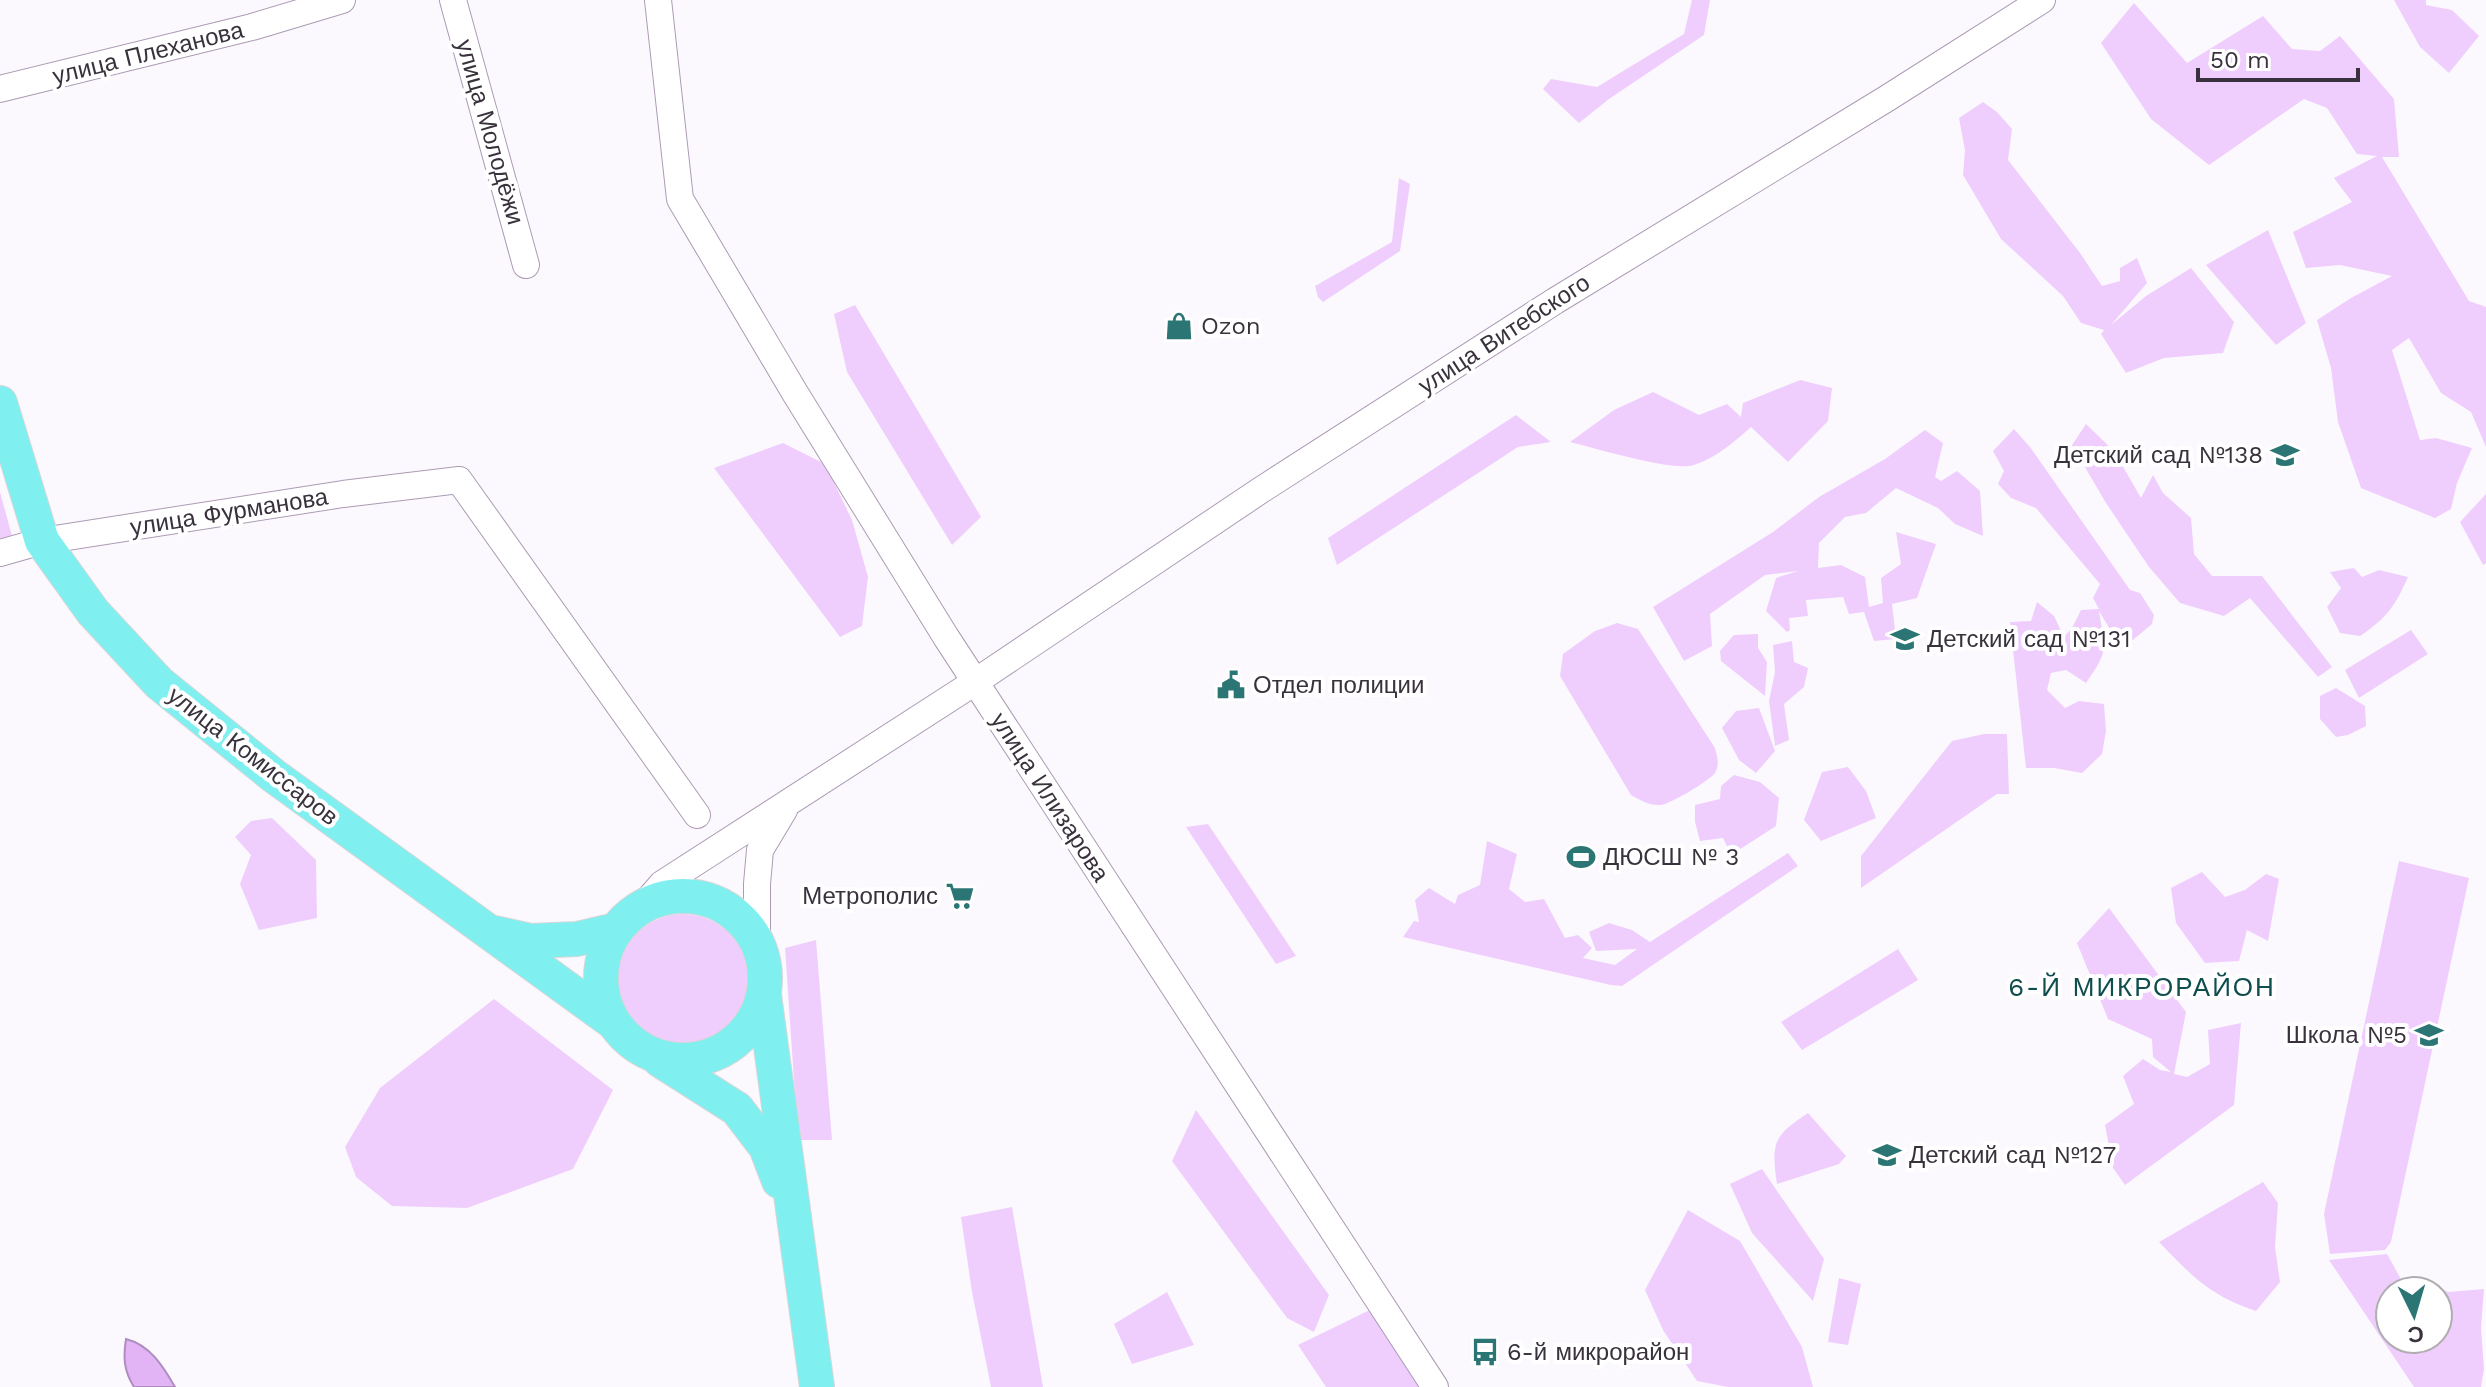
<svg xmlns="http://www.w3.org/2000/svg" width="2486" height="1387" viewBox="0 0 2486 1387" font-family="'Work Sans',sans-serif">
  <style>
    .green { fill: #efcefe; fill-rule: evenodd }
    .water { fill: #e2b4f6; stroke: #af8dbe; stroke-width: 2 }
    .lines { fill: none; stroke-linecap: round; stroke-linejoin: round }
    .minor-casing { stroke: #ac9bb4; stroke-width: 28 }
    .major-casing { stroke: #d7d6d8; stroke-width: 36 }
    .minor { stroke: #fff; stroke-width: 26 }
    .major { stroke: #7ff0ef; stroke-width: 34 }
    .labels { text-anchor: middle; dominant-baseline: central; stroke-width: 8; stroke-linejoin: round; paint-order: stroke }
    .street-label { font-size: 24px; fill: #39323c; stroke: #fff }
    .poi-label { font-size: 24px; fill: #39323c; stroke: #fff; text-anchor: start }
    .neighbourhood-label { font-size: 26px; letter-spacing: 2px; fill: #104e4e; stroke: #fff }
  </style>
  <rect width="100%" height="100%" fill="#fcf9fe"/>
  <g class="green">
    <polygon points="1692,0 1710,0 1704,35 1609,99 1579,123 1543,89 1551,79 1597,87 1684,34"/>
    <polygon points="2394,0 2426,0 2426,5 2452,10 2479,36 2449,73 2420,47"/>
    <polygon points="2134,3 2187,63 2263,16 2292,49 2320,51 2340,36 2394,99 2399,157 2382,157 2469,301 2486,307 2486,447 2471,412 2441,393 2409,338 2392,350 2420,440 2436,438 2472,448 2457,483 2451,509 2435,518 2361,488 2338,422 2331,368 2317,320 2351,298 2392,276 2340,265 2306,268 2293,232 2352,202 2334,178 2377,156 2357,154 2327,108 2304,99 2209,165 2151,119 2101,43"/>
    <polygon points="1983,102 1997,112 2012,129 2008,160 2080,253 2102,286 2120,281 2120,268 2137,258 2147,283 2111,325 2146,296 2191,268 2234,322 2223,353 2164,358 2126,373 2101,334 2104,330 2081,323 2063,296 2001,239 1963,175 1965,150 1959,118"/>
    <polygon points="1399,178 1410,184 1400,251 1323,302 1318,297 1315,286 1392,242"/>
    <polygon points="2268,230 2306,323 2276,345 2206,265"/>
    <polygon points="855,305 981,517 952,545 847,372 834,314"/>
    <path d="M1800 380 1832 388 1828 421 1788 462 1751 427C1733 443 1717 457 1694 465 1673 472 1595 448 1570 442L1614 410 1653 392 1699 415 1727 404 1741 417 1743 403Z"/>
    <polygon points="1516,415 1551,442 1518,447 1337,565 1328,538"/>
    <polygon points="2086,424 2114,451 2141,498 2153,475 2163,493 2191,518 2194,554 2212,576 2262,576 2332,667 2318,677 2250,598 2224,616 2180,603 2149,567 2106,503 2072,445"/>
    <path d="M2014 429 2030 447 2130 590 2140 593 2154 615 2152 624 2122 649 2099 611C2105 649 2110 649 2086 683L2066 670 2051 673 2047 690 2065 708 2079 701 2104 704 2106 731 2102 754 2082 773 2054 768H2026L2010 622 2031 621 2037 602 2054 616 2064 637 2072 628 2081 610 2099 609 2093 598 2100 584 2036 508 2011 498 1998 484 2004 471 1993 451Z"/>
    <polygon points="1925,430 1943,443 1935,477 1941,481 1957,471 1980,491 1983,536 1955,524 1938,508 1896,488 1866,513 1845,517 1819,543 1818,568 1841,565 1865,577 1869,607 1883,603 1881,578 1901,564 1896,532 1936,544 1917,598 1892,604 1896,639 1874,641 1864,612 1849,614 1843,597 1806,600 1808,616 1789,618 1790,630 1787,632 1766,611 1776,578 1798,571 1765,575 1710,614 1712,646 1684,661 1653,607 1773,532 1819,497 1885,459"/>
    <polygon points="783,443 825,464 852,520 868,577 862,626 840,637 714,468"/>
    <polygon points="0,492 12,536 0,539"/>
    <polygon points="2486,494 2486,563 2483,565 2460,522"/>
    <path d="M2354 568 2362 577 2379 570 2408 577C2395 606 2387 618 2360 636L2340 633 2327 607 2341 588 2330 572Z"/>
    <path d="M1617 623 1638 629 1715 748C1717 756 1720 765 1715 773 1709 781 1670 804 1661 805 1650 806 1640 800 1631 795L1560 676 1563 654 1595 631Z"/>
    <polygon points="2411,630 2428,654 2359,698 2345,670"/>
    <polygon points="1758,634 1758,648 1767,662 1765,696 1721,661 1720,651 1734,635"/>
    <polygon points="1792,641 1794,662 1808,668 1804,687 1784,704 1789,740 1775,746 1769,701 1775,672 1773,645"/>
    <polygon points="2336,688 2365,706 2366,726 2348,735 2336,737 2320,719 2320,696"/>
    <polygon points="1759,708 1775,751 1756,773 1739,760 1722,728 1736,711"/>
    <polygon points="1984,734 2007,734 2009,794 1997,794 1861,888 1861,856 1952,741"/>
    <polygon points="1848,767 1866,791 1876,818 1821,841 1804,820 1822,772"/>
    <polygon points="1734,775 1760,782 1779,798 1776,826 1731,855 1723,838 1700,841 1695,822 1695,805 1720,799 1721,786"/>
    <polygon points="272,818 316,860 317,918 259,930 240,884 251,855 235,837 251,821"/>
    <polygon points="1208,824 1296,956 1276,964 1186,827"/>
    <polygon points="1487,841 1517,854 1509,889 1525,902 1544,899 1565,938 1578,935 1592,948 1583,958 1615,965 1637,949 1596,951 1589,932 1609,923 1632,930 1650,942 1788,853 1798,866 1622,986 1611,985 1403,937 1414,921 1419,922 1415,900 1429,888 1455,904 1458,895 1480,885"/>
    <polygon points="2399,861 2469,878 2391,1242 2385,1250 2330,1254 2324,1214"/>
    <polygon points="2202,872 2225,897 2245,890 2266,874 2279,879 2268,941 2247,930 2239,961 2205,963 2176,923 2171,888"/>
    <polygon points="2109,908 2186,1012 2174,1074 2187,1077 2210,1064 2208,1030 2241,1023 2234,1105 2125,1185 2113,1168 2105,1125 2134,1104 2123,1076 2143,1059 2160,1070 2171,1072 2153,1057 2152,1039 2108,1019 2077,943"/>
    <circle cx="683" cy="979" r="65"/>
    <polygon points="816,940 832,1140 798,1140 785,948"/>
    <polygon points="1898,949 1918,980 1802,1050 1781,1022"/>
    <polygon points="494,999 613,1090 573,1169 467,1208 392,1206 356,1177 345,1147 380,1088"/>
    <polygon points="1196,1110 1329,1295 1314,1332 1287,1318 1172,1161"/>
    <path d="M1808 1113 1846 1156 1839 1164 1777 1184C1771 1143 1773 1136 1808 1113Z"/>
    <polygon points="1762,1169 1824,1259 1813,1301 1752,1233 1730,1184"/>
    <path d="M2263 1182 2278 1203 2275 1247 2280 1282 2256 1311C2209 1295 2193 1277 2159 1242Z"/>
    <polygon points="1012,1207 1043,1387 991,1387 972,1292 961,1217"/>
    <polygon points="1688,1210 1740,1241 1802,1347 1813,1387 1728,1387 1697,1381 1663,1330 1645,1290"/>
    <path d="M2387 1254 2402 1281 2449 1292 2484 1289 2481 1328 2484 1369 2481 1387H2414L2329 1260ZM2390 1291H2438V1339H2390Z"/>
    <polygon points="1839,1278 1861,1284 1848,1345 1828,1342"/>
    <polygon points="1167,1292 1194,1345 1132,1364 1114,1324"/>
    <polygon points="1378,1306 1428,1387 1326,1387 1298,1345"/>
  </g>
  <path class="water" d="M126 1339C150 1345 163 1366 175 1387H134C124 1371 123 1358 126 1339Z"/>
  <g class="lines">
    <defs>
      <g id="minor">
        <polyline points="453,0 526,265"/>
        <polyline points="658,0 680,199 795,393 946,637 1435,1387"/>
        <polyline points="0,89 252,27 342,0"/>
        <polyline points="0,553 42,541 343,494 459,480 697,815"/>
        <polyline points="643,906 662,884 975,682 1261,490 1555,301 1886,99 2042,0"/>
        <polyline points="757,940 757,884 760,850 784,810"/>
      </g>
      <g id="major">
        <polyline points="0,403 42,541 93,612 159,683 274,776 613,1022"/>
        <circle cx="683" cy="978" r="82"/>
        <polyline points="495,933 531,941 577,939 616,930"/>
        <polyline points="764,995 817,1387"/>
        <polyline points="660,1060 737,1109 766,1147 779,1181"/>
      </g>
    </defs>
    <use href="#minor" class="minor-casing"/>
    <use href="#major" class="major-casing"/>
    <use href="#minor" class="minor"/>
    <use href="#major" class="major"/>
  </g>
  <defs>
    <symbol id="shop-bare" viewBox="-9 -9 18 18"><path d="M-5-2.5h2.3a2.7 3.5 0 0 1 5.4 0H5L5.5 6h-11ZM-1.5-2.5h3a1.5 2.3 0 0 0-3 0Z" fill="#2b7574" stroke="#fff" stroke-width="2.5" paint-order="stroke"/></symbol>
    <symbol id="school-bare" viewBox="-9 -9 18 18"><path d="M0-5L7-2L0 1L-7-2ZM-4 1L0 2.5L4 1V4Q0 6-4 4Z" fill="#2b7574" stroke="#fff" stroke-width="2.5" paint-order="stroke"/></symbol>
    <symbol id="civic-bare" viewBox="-9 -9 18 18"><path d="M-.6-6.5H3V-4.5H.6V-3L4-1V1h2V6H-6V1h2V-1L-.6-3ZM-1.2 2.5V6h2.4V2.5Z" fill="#2b7574" stroke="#fff" stroke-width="2.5" paint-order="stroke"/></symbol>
    <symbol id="stadium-bare" viewBox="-9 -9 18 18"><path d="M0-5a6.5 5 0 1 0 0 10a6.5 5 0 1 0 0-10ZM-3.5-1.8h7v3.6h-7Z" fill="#2b7574" stroke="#fff" stroke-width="2.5" paint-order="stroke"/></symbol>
    <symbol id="supermarket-bare" viewBox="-9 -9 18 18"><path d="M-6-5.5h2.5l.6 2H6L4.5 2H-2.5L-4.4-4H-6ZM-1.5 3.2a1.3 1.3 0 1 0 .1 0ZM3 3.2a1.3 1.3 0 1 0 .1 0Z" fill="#2b7574" stroke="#fff" stroke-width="2.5" paint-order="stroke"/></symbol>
    <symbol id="bus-bare" viewBox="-9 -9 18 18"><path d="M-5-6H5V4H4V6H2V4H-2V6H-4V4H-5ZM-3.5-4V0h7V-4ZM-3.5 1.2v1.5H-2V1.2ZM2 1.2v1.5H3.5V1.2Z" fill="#2b7574" stroke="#fff" stroke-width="2.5" paint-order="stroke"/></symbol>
  </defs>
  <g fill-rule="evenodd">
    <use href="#shop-bare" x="1159" y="306" width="40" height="40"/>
    <use href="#school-bare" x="2265" y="435" width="40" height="40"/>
    <use href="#school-bare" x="1885" y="619" width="40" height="40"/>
    <use href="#civic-bare" x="1211" y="665" width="40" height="40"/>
    <use href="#stadium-bare" x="1561" y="837" width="40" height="40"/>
    <use href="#supermarket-bare" x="940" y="876" width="40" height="40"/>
    <use href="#school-bare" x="2409" y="1015" width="40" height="40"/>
    <use href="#school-bare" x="1867" y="1135" width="40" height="40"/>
    <use href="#bus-bare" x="1465" y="1332" width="40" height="40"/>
  </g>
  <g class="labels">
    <g class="street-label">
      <text transform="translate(148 53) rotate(-14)">улица Плеханова</text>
      <text transform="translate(490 132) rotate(74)">улица Молодёжи</text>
      <text transform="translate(1504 334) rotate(-33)">улица Витебского</text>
      <text transform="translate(229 512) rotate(-9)">улица Фурманова</text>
      <text transform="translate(253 756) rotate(38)">улица Комиссаров</text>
      <text transform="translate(1050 797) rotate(57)">улица Илизарова</text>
    </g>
    <g class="poi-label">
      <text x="1201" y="326">Ozon</text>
      <text x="2263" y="455" text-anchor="end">Детский сад №138</text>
      <text x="1927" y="639">Детский сад №131</text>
      <text x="1253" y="685">Отдел полиции</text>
      <text x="1603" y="857">ДЮСШ № 3</text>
      <text x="938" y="896" text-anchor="end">Метрополис</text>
      <text x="2407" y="1035" text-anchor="end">Школа №5</text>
      <text x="1909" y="1155">Детский сад №127</text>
      <text x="1507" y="1352">6-й микрорайон</text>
    </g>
    <g class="neighbourhood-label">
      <text x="2142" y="987">6-Й МИКРОРАЙОН</text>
    </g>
  </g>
  <g transform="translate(2414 1315) rotate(175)"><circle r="38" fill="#ffffff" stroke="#b0adb1" stroke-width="2"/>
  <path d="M0-6L14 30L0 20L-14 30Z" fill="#2b7574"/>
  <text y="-12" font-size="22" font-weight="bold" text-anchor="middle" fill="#39323c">С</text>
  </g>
  <path d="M2198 68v12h160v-12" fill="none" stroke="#39323c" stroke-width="4"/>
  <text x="2210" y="68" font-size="24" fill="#39323c" stroke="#ffffff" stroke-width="6" paint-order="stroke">50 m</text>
</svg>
